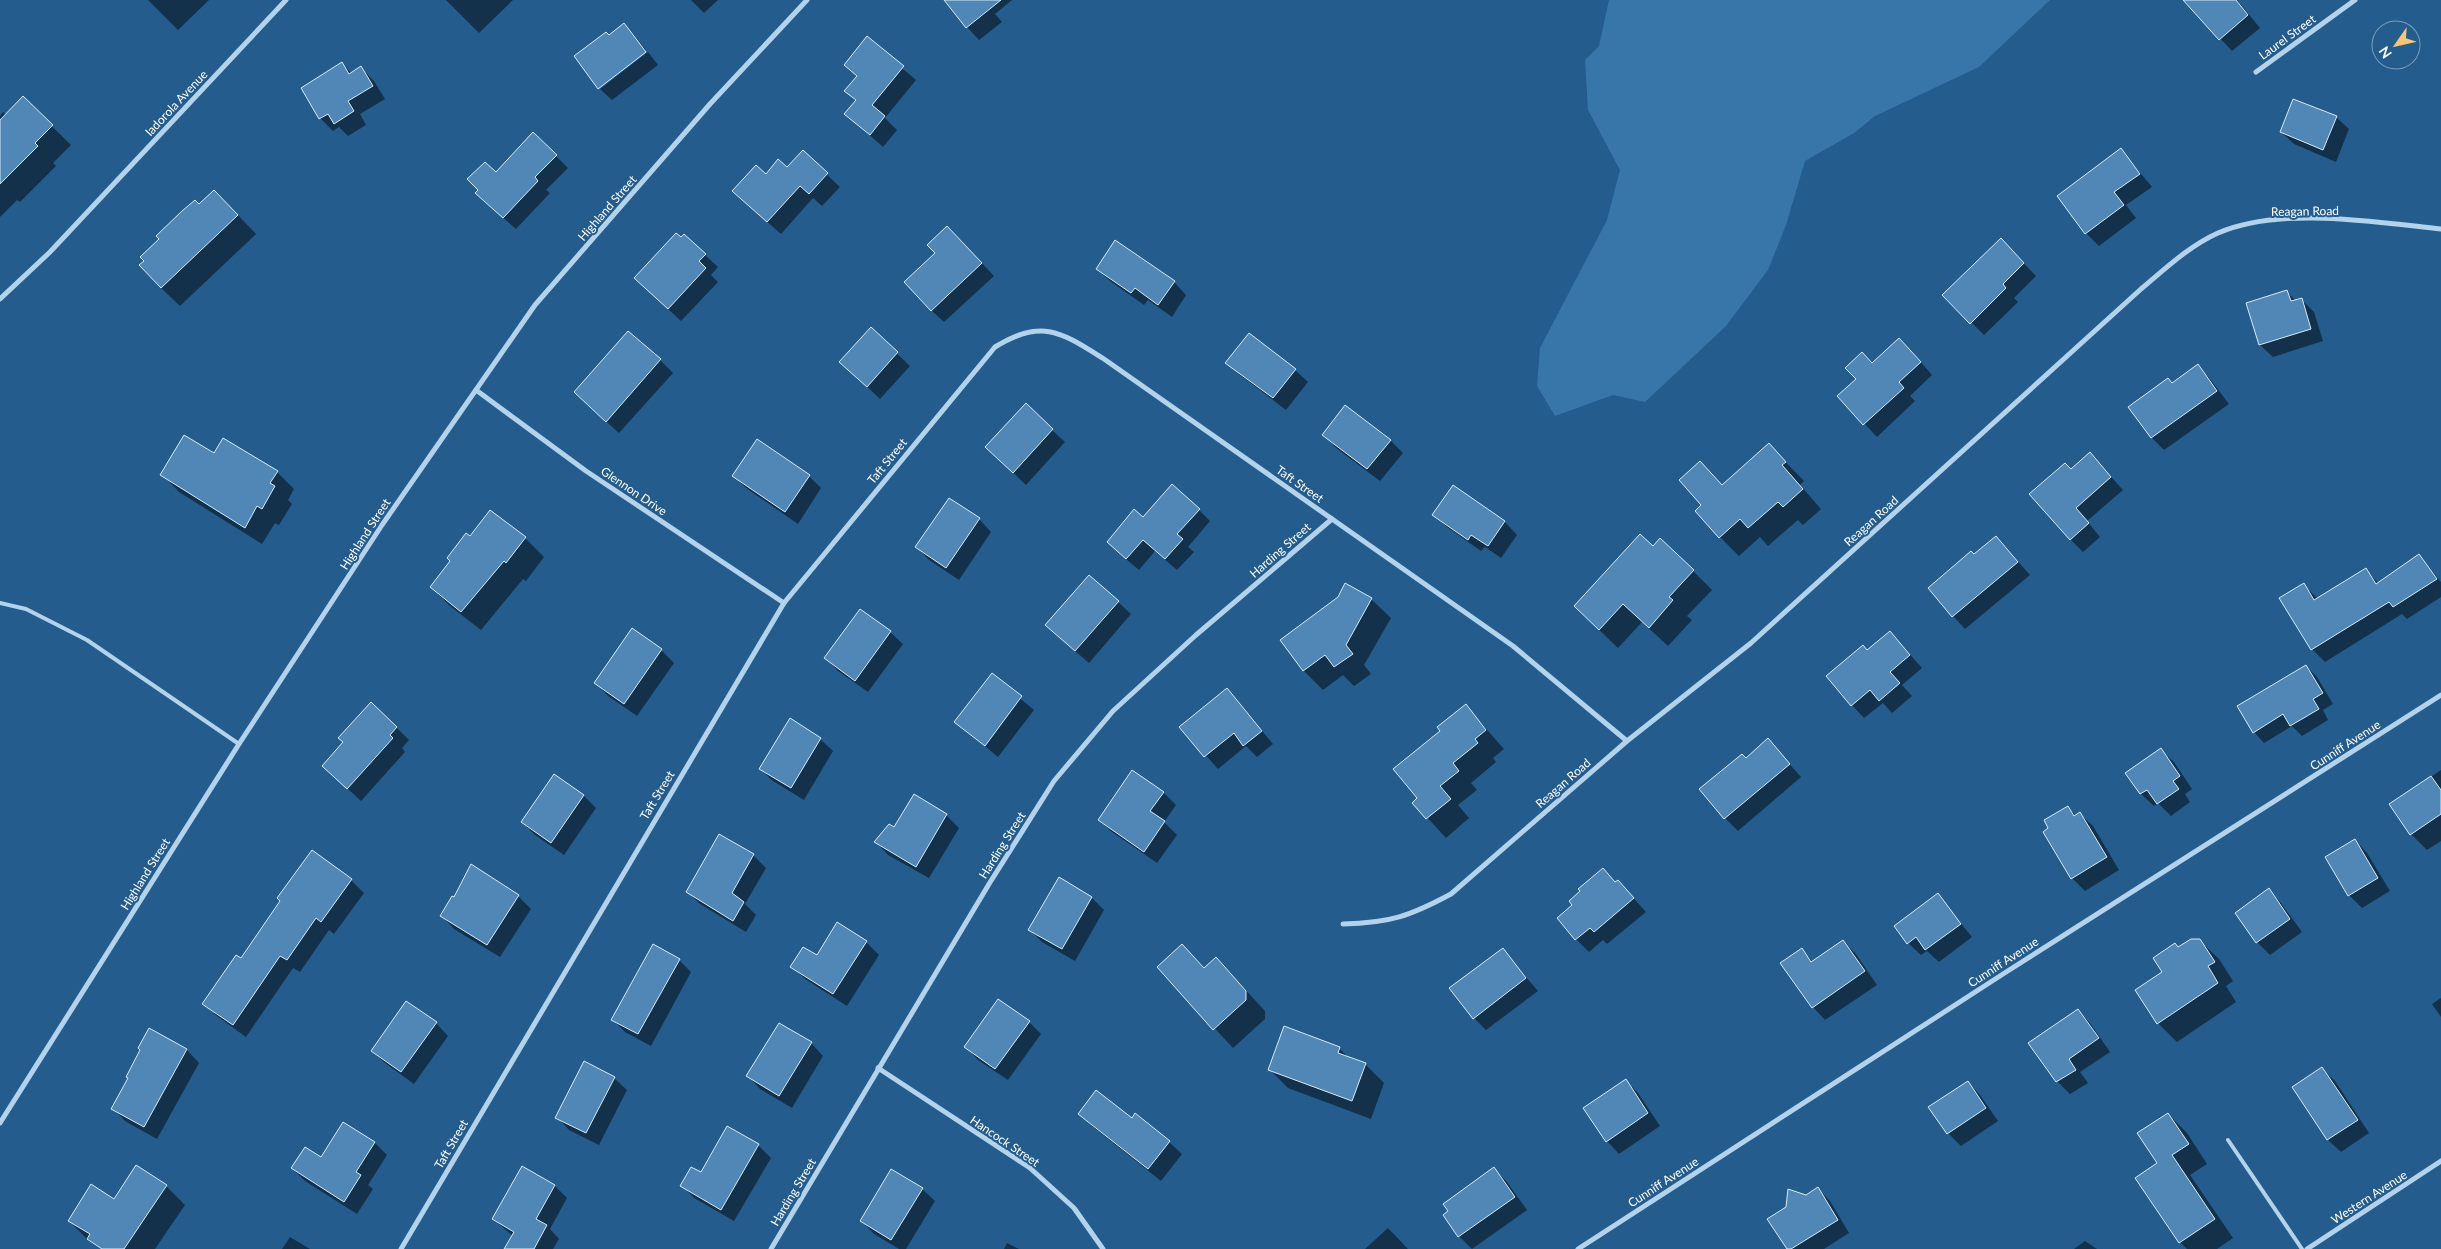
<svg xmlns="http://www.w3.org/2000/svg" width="2441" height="1249" viewBox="0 0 2441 1249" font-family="Lato,sans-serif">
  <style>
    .green { fill: #3876aa }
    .shadow { fill: #0007 }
    .building { fill: #5187b6; stroke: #d8eaf8 }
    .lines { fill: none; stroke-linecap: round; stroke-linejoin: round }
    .lane { stroke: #b3d2eb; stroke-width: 4 }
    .street { stroke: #b3d2eb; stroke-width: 5 }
    .labels { text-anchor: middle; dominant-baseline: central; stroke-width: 4; stroke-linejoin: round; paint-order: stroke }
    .street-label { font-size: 12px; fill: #fff; stroke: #245c8d }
  </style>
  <rect width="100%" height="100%" fill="#245c8d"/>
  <polygon class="green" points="1609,0 2050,0 1979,67 1875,116 1854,133 1805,161 1786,225 1768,270 1726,326 1645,402 1613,395 1555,416 1537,386 1540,348 1607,220 1620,170 1588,110 1585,60 1599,46"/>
  <g class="shadow">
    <polygon points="148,0 209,0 178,30"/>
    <polygon points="446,0 513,0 479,33"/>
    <polygon points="691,0 718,0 704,13"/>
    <polygon points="947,0 1012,0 995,14 1002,22 979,40 967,27"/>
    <polygon points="2184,0 2237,0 2260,28 2232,51"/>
    <polygon points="624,25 646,50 599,86 609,36"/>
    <polygon points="867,38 916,80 885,118 897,130 883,147 846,114 856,101 846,91 857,77 846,65"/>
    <polygon points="648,52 658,65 612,100 600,89"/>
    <polygon points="342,63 352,74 361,68 374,81 385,99 360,114 366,125 348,136 339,127 333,131 320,118 302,88"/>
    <polygon points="23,98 71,145 53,163 56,166 20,202 17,200 0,217 0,116 3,112 6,115"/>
    <polygon points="2336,117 2349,129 2336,162 2294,144 2281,132"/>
    <polygon points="2121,150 2152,187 2126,205 2136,218 2099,246 2086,233"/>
    <polygon points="803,152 840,187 822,206 813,198 781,234 746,203 766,175 787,169"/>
    <polygon points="556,156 568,168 546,190 550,193 516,229 489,205 496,174"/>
    <polygon points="199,206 233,210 256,234 180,306 161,288"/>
    <polygon points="960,240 994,276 944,322 931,310"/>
    <polygon points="2014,253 2036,276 2014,298 2018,302 1984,335 1944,295"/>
    <polygon points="705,255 718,267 711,275 718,282 681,321 649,291"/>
    <polygon points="1097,269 1174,282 1186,295 1172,317 1148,300 1144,305 1110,281"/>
    <polygon points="2287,292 2296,301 2301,299 2314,312 2323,341 2273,357 2260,345"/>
    <polygon points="871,329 910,366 880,399 854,374"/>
    <polygon points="1912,352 1932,375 1910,396 1915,401 1877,437 1839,396 1872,364"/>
    <polygon points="660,360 673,373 619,433 588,405"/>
    <polygon points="1227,363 1295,370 1308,382 1286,410 1240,375"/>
    <polygon points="2198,366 2210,379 2229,404 2164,450 2152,438 2130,407 2173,384"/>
    <polygon points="1345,406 1391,441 1403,453 1380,481 1336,448 1324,435"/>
    <polygon points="1052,430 1065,442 1026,485 1000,460"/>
    <polygon points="1769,445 1804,481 1800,485 1821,509 1803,525 1798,520 1768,546 1760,537 1739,556 1720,537 1703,505 1700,462 1723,486"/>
    <polygon points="214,454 277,472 294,489 288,500 292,504 279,525 275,523 262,544 179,492 162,474"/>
    <polygon points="2090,454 2123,490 2087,521 2100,537 2083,552 2070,539 2071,471"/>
    <polygon points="734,476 809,476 821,488 798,524 746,488"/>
    <polygon points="1453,487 1505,522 1517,535 1501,558 1485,547 1481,551 1447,527 1434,515"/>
    <polygon points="1199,510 1210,521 1188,547 1194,552 1177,570 1155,551 1139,570 1120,554 1143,518"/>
    <polygon points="979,519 991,532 959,580 929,560 917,547"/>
    <polygon points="1996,537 2030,575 1965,629 1953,616 1974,556"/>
    <polygon points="470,538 525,538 544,557 526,581 523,579 481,630 450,606 431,587"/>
    <polygon points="1653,547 1693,571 1712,590 1687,616 1692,620 1668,646 1642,622 1618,648 1594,625"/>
    <polygon points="2419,556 2441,582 2441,597 2407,619 2402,614 2325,662 2312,649 2281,599 2303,584 2318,599 2365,569 2379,584"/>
    <polygon points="1346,584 1371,599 1391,618 1364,665 1371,674 1354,686 1343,675 1323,690 1304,671 1281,640 1339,597"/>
    <polygon points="1118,602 1131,614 1089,663 1060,638"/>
    <polygon points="860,611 890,632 903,644 868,692 838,671 826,658"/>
    <polygon points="1890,632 1922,668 1902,685 1912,696 1892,713 1883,703 1864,718 1852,705"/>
    <polygon points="661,650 674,663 637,716 608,696 596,683"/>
    <polygon points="2306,666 2317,677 2333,704 2323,710 2328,720 2302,736 2292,726 2264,743 2254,732"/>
    <polygon points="992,675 1034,710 998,757 956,722"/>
    <polygon points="1227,689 1273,744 1257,757 1246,746 1218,769 1181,727"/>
    <polygon points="1466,706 1504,749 1493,758 1496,762 1471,783 1477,790 1458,805 1469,818 1446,838 1414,803 1419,799 1442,731"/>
    <polygon points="396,727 409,740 402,748 405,752 361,801 323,766"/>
    <polygon points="820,739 833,751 804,800 773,781 760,769"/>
    <polygon points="1768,740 1801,777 1738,831 1725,818 1746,759"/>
    <polygon points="2161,750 2174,762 2192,789 2185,794 2190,802 2171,816 2158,803 2154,806 2141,794 2127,773"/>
    <polygon points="2441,770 2441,841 2427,850 2411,834 2391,804"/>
    <polygon points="555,776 584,796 596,808 564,855 535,835 522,822"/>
    <polygon points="1163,792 1176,805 1164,822 1177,835 1157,863 1112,832 1099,820"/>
    <polygon points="2068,807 2076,816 2080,814 2093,826 2119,870 2085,891 2072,878 2050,829"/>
    <polygon points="946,815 959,828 929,878 888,855 876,842 894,829"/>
    <polygon points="2355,840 2367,853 2390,891 2362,908 2349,895 2326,857"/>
    <polygon points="753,855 766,868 745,904 756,915 746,932 700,904 687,891"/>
    <polygon points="1603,870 1616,883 1618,881 1646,912 1607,944 1603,940 1589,952 1576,939 1573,905"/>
    <polygon points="1060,879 1092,898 1104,910 1075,961 1042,942 1030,930"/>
    <polygon points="351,880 364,893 334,934 329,930 300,972 293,968 246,1037 217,1016 204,1004"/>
    <polygon points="2269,890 2281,903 2302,932 2270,955 2257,942 2236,913"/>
    <polygon points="1938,895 1972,937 1939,962 1927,951 1921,955 1908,943"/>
    <polygon points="518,896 531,909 500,957 454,929 442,916 455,899"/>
    <polygon points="2199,940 2219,959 2233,981 2226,986 2236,1002 2177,1042 2158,1023 2164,972 2179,948"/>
    <polygon points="1843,941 1856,954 1877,985 1825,1020 1813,1007 1801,950 1813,962"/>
    <polygon points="866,942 879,955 847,1006 805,979 792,966"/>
    <polygon points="1182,945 1205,968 1216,958 1265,1011 1265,1019 1233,1048 1158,967"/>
    <polygon points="1502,949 1538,991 1486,1030 1474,1018"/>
    <polygon points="679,960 691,972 651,1046 625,1032 613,1020"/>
    <polygon points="2441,998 2441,1017 2432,1004"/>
    <polygon points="2078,1010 2090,1023 2110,1052 2080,1072 2088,1083 2070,1094 2057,1081"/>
    <polygon points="1029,1022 1041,1034 1008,1080 978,1060 966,1047"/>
    <polygon points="436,1023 448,1036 414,1084 385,1063 372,1051"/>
    <polygon points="149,1030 187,1050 199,1063 157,1139 125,1121 113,1108 129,1078"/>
    <polygon points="811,1043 823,1056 792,1108 760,1089 748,1076"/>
    <polygon points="1339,1048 1349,1058 1365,1064 1384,1083 1371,1119 1288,1088 1269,1069"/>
    <polygon points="2322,1069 2335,1081 2369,1133 2341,1152 2328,1140 2294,1087"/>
    <polygon points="614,1078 627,1090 599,1145 569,1130 557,1117"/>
    <polygon points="1626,1081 1638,1093 1660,1126 1619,1154 1607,1141"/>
    <polygon points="1968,1082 1980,1095 1998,1121 1961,1146 1948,1133 1930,1107"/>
    <polygon points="1080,1114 1132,1120 1169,1142 1182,1154 1161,1181 1092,1126"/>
    <polygon points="2168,1114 2187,1133 2207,1164 2190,1175 2233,1238 2217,1249 2187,1249 2180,1242 2159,1163"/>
    <polygon points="728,1128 758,1145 771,1158 734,1221 694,1198 682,1185 701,1174"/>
    <polygon points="374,1142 387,1155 368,1185 373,1189 357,1214 305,1181 292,1168"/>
    <polygon points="522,1167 555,1186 567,1198 550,1229 559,1239 553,1249 510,1249 513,1236 493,1219"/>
    <polygon points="1494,1169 1507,1182 1527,1210 1472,1249 1459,1236 1444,1216"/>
    <polygon points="166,1186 185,1205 155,1249 103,1249 88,1240 69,1221 114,1201"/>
    <polygon points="922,1189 935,1201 906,1249 899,1249 874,1234 862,1221"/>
    <polygon points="1818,1189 1830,1201 1849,1233 1824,1249 1788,1249 1806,1196"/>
    <polygon points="1388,1228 1408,1249 1365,1249"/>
    <polygon points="290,1237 310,1249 282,1249"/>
    <polygon points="2085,1241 2097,1249 2074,1249"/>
    <polygon points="1007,1243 1019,1249 1004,1249"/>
  </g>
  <g class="building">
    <polygon points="944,0 1001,0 966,28"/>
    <polygon points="2183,0 2236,0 2248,15 2219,40"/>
    <polygon points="624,23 646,52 598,89 574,56 606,32 609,35"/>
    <polygon points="867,36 904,66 872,105 885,116 870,135 844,114 856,100 844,91 857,76 844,65"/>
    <polygon points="342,62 349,74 361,66 373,86 348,101 354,111 334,124 328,114 319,119 301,88"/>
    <polygon points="23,96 53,125 35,143 38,146 0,184 0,120"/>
    <polygon points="2293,99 2337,116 2323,150 2280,132"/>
    <polygon points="533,132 557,155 535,177 538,181 503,218 475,193 478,190 467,179 485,162 496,172"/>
    <polygon points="2121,148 2140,174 2114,192 2124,205 2085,234 2057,196"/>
    <polygon points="803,150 828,173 809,194 800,186 767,222 732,191 756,165 766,174 778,159 787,167"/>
    <polygon points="214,190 238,215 161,288 139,265 144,261 140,257 159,239 156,236 182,211 195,200 199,204"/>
    <polygon points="947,226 982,263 931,311 904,282 935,253 927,245"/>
    <polygon points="676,233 681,237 684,234 706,254 699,261 706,268 668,309 634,278"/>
    <polygon points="2001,238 2024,263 2003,284 2006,288 1970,324 1942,295"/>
    <polygon points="1115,240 1175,281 1158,305 1135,288 1131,293 1096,269"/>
    <polygon points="2287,290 2291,301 2302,298 2311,329 2259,345 2246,303"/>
    <polygon points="871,327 898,352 867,387 839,362"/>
    <polygon points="628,331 661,359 606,422 574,392"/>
    <polygon points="1249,333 1296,369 1273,398 1225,363"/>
    <polygon points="1899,338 1921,362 1899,382 1904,388 1863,425 1837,396 1856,379 1845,368 1862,352 1872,363"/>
    <polygon points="2198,364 2217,391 2151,438 2128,407 2168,378 2172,383"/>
    <polygon points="1026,403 1053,429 1013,473 985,447"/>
    <polygon points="1345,405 1391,440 1367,469 1322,435"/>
    <polygon points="184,435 214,453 223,438 278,471 270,483 275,486 262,509 257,506 245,528 160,475"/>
    <polygon points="757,439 810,475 785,512 732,476"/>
    <polygon points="1769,443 1786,462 1782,465 1803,489 1783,507 1778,502 1748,528 1740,519 1719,538 1695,511 1701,505 1679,480 1700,461 1722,485"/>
    <polygon points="2090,452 2111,477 2076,508 2089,523 2070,540 2029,494 2065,463 2071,469"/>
    <polygon points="1172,484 1200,509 1177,534 1183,539 1165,559 1143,540 1126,559 1107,542 1134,509 1143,517"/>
    <polygon points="1453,485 1505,521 1488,546 1471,535 1468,540 1432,515"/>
    <polygon points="949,498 980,518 946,568 915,547"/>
    <polygon points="490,510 526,537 506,563 504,561 461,612 430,587 450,561 447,558 466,533 470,536"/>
    <polygon points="1640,534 1653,546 1660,538 1694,570 1669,597 1673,600 1649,628 1623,604 1599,630 1574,606"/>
    <polygon points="1996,536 2018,562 1952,617 1928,588 1971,551 1974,554"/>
    <polygon points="2419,554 2437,579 2393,607 2389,602 2311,650 2279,598 2304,583 2314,600 2366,568 2376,584"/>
    <polygon points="1089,575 1119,601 1075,651 1045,625"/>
    <polygon points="1345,583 1372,598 1346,645 1353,654 1334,667 1325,655 1303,671 1280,640 1338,597"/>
    <polygon points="860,609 891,631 855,681 824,658"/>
    <polygon points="632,628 662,649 624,704 594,683"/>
    <polygon points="1890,631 1910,655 1890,672 1900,683 1879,701 1870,690 1851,706 1826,676 1863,645 1867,650"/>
    <polygon points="2306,665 2323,693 2313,699 2319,709 2290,726 2283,714 2253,733 2237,706"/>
    <polygon points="992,673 1022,696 985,746 954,722"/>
    <polygon points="1227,688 1262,731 1243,746 1234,733 1204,757 1179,727"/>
    <polygon points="371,702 397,727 390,735 393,738 347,789 322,766 343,742 338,738"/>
    <polygon points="1466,704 1486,730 1475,739 1478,743 1453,763 1459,771 1440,786 1451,799 1426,819 1412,803 1417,798 1393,769 1440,731 1437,727"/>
    <polygon points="790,718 821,738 791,788 759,769"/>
    <polygon points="1768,738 1790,764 1724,819 1699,789 1742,754 1746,758"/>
    <polygon points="2161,748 2180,776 2173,781 2179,789 2157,804 2147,790 2140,794 2125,773"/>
    <polygon points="1132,770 1164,792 1150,811 1165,821 1144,852 1098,820"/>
    <polygon points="554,774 584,795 551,843 521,822"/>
    <polygon points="2431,776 2441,790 2441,814 2410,835 2389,804"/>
    <polygon points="914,794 947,814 916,867 874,842 889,824 894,827"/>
    <polygon points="2068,806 2074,816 2080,812 2107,857 2071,879 2043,832 2048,828 2044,820"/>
    <polygon points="719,834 754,854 732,893 744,902 733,921 686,892"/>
    <polygon points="2355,839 2378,878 2348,896 2325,857"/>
    <polygon points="312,850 352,879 321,922 316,918 287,960 280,956 233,1025 202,1004 236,955 241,958 280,901 277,898"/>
    <polygon points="471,864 519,895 487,945 440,916 452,896 454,897"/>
    <polygon points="1603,868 1615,882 1618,880 1634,898 1594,932 1590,928 1575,940 1557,918 1572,905 1569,901 1580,891 1578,889"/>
    <polygon points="1059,877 1092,897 1062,949 1028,930"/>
    <polygon points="2269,888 2290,919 2256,943 2235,913"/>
    <polygon points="1938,893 1961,924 1925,950 1916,937 1907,944 1894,926"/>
    <polygon points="837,922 867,941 833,994 790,967 803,947 817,955"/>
    <polygon points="2191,939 2200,939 2215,962 2208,966 2218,983 2157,1024 2135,990 2162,972 2153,958 2175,943 2178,947"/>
    <polygon points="1843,940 1865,971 1812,1008 1780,963 1802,948 1811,962"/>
    <polygon points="653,944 680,959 638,1034 611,1020"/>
    <polygon points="1182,944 1204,968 1216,957 1246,991 1246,1000 1213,1030 1157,967"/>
    <polygon points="1503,948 1526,978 1473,1019 1449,988"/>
    <polygon points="998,999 1030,1021 995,1069 964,1047"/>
    <polygon points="406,1001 437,1022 401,1072 371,1051"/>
    <polygon points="2078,1009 2099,1038 2069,1059 2076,1070 2056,1082 2028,1043"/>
    <polygon points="779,1023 812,1042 779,1096 746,1076"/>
    <polygon points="1284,1026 1340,1047 1338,1053 1366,1063 1352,1101 1268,1070"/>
    <polygon points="149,1028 187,1049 144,1127 111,1109 128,1078 126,1077 140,1050 138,1048"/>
    <polygon points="584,1061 615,1077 586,1133 555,1118"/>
    <polygon points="2322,1067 2358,1120 2327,1140 2292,1087"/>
    <polygon points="1626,1079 1648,1113 1606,1142 1583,1108"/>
    <polygon points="1968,1081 1986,1108 1947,1134 1928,1107"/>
    <polygon points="1096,1090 1132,1118 1135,1113 1170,1141 1148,1169 1078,1114"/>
    <polygon points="2168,1113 2189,1144 2172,1155 2215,1219 2179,1243 2135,1178 2157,1163 2137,1133"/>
    <polygon points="343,1122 375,1142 356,1172 361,1175 344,1202 291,1168 305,1147 321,1157"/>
    <polygon points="727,1126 759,1144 721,1210 680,1186 691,1167 701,1172"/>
    <polygon points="136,1165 167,1185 124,1249 102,1249 87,1239 90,1234 68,1221 91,1184 114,1199"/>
    <polygon points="522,1166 555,1185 536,1219 547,1225 534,1249 504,1249 514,1232 492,1219"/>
    <polygon points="1494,1167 1515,1197 1458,1237 1443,1215 1448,1211 1443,1204"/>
    <polygon points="891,1169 923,1188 891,1240 860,1221"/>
    <polygon points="1818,1187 1838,1220 1791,1249 1787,1249 1767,1219 1786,1207 1788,1189 1806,1195"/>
  </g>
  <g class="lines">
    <g class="lane">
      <polyline points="0,603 26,609 87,640 239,744"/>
      <polyline points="2228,1140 2302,1249"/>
    </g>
    <g class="street">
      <polyline points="2256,72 2355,0"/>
      <polyline points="0,299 50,252 286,0"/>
      <polyline points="476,390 586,471 784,603"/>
      <path d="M1343 924C1390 923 1410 916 1451 894L1627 741 1751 643 2141 289C2165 269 2189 246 2218 233 2280 206 2375 222 2441 229"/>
      <polyline points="878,1068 1030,1168 1074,1208 1103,1249"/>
      <polyline points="0,1123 239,744 382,525 535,305 710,104 807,0"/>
      <path d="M401 1249 784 603 995 347C1042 318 1061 332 1104 359L1513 646 1627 741"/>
      <polyline points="771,1249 989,884 1054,781 1113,711 1196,635 1332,519"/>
      <polyline points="1578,1249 2003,974 2441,695"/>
      <polyline points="2307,1249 2441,1161"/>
    </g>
  </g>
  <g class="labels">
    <g class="street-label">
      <text transform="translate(2287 37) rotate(-36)">Laurel Street</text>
      <text transform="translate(176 103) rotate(-47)">Iadorola Avenue</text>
      <text transform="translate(607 208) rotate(-49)">Highland Street</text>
      <text transform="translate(2305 211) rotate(-1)">Reagan Road</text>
      <text transform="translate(887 461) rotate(-51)">Taft Street</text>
      <text transform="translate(1300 484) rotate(35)">Taft Street</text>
      <text transform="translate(634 491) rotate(34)">Glennon Drive</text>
      <text transform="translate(1871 521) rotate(-42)">Reagan Road</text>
      <text transform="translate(365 534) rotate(-57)">Highland Street</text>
      <text transform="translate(1280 550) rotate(-41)">Harding Street</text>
      <text transform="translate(2345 745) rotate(-33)">Cunniff Avenue</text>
      <text transform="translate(1563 783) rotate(-41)">Reagan Road</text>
      <text transform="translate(657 795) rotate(-59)">Taft Street</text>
      <text transform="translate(1002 845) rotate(-58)">Harding Street</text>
      <text transform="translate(145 874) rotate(-58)">Highland Street</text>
      <text transform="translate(2003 962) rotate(-33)">Cunniff Avenue</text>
      <text transform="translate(1005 1141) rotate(34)">Hancock Street</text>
      <text transform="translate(451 1144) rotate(-60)">Taft Street</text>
      <text transform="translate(1663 1182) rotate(-33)">Cunniff Avenue</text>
      <text transform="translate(793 1192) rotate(-59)">Harding Street</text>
      <text transform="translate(2369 1197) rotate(-33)">Western Avenue</text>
    </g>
  </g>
  <g transform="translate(2396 45) rotate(236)"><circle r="24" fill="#245c8d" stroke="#7c9dbb"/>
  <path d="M0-4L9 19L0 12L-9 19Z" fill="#f5c477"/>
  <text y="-8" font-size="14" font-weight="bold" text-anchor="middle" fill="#ffffff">N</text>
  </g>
</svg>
